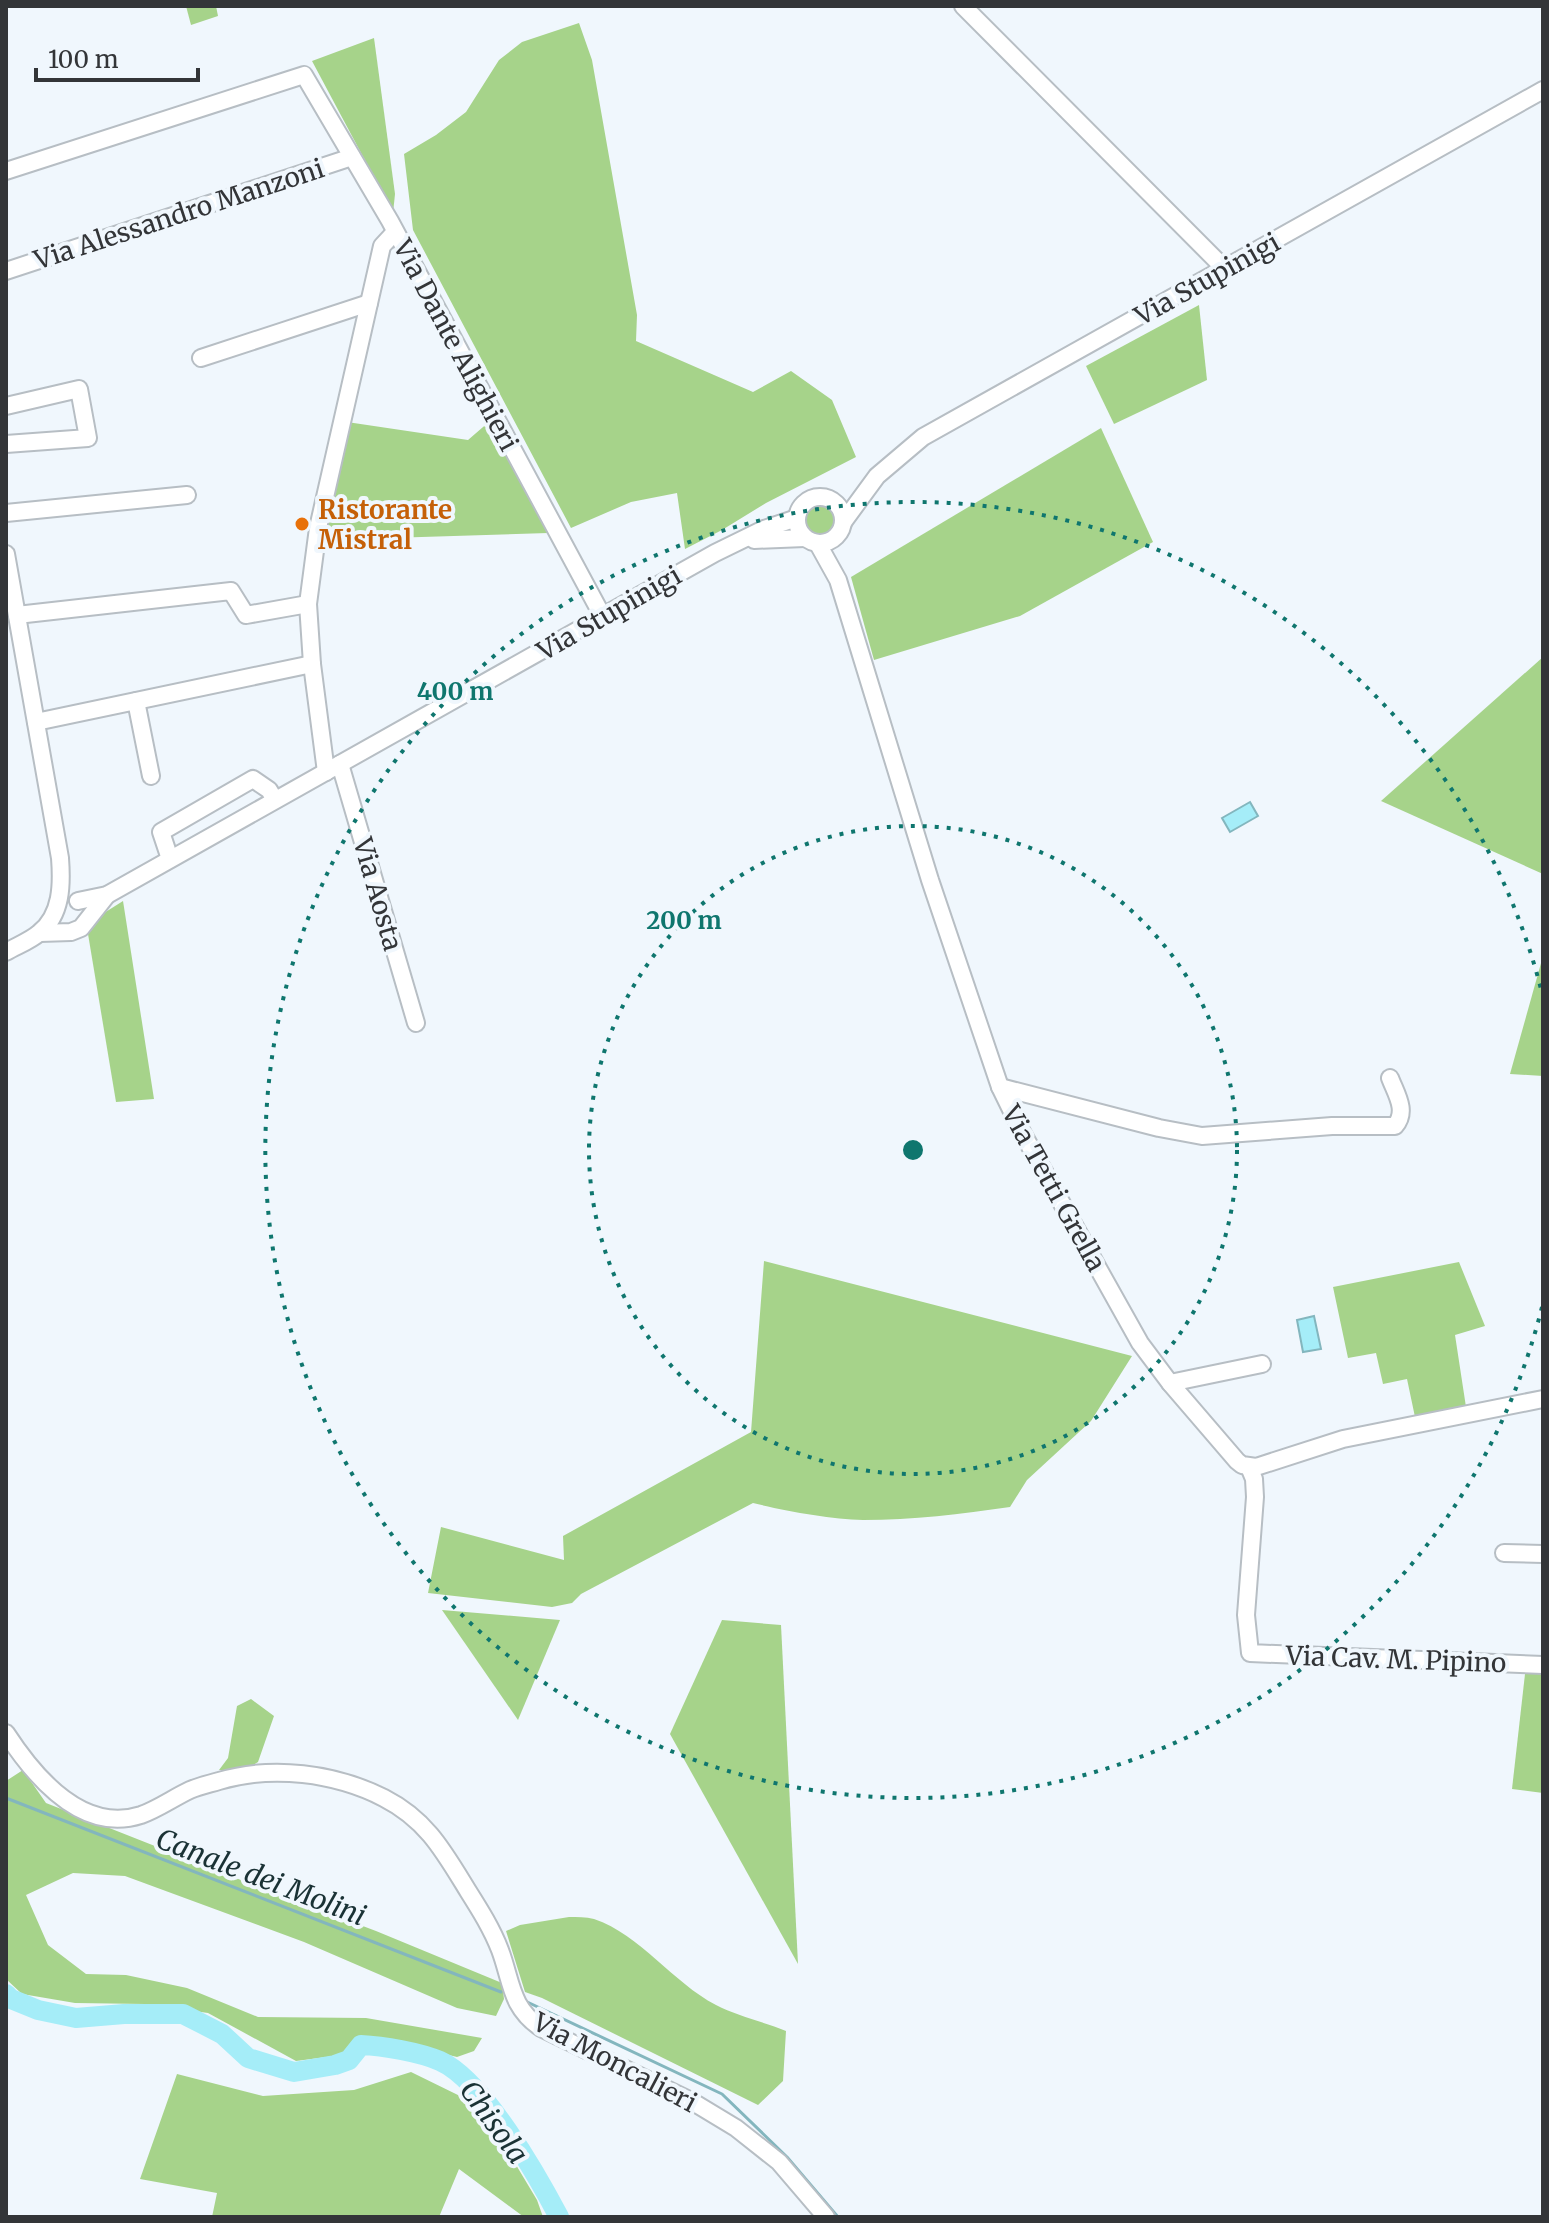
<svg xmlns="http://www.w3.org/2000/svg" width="1549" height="2223" viewBox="0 0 1549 2223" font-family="Merriweather,serif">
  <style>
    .green { fill: #a6d38a }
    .water { fill: #a5edf8; stroke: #83b6be; stroke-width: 2 }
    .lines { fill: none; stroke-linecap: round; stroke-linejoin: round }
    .stream { stroke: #83b6be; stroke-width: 3 }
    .river { stroke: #a5edf8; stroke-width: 20 }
    .minor-casing { stroke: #b7bec4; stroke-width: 20 }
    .minor { stroke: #fff; stroke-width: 16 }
    .ring { fill: none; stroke: #0f766e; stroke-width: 4; stroke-dasharray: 4 8 }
    .food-dot { fill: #e8710a; stroke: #f0f7fd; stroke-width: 3 }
    .labels { text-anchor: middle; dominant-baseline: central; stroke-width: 8; stroke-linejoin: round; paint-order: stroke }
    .street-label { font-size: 26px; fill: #333538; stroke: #f0f7fd }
    .food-label { font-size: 26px; font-weight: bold; fill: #c56008; stroke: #f0f7fd; text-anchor: start }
    .water-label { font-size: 28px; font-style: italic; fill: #1a3235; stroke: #f0f7fd }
    .centre { fill: #0f766e; stroke: #f0f7fd; stroke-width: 4 }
    .ring-label { font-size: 24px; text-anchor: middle; font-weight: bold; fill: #0f766e; stroke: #f0f7fd; stroke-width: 8; stroke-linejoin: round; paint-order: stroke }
  </style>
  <rect width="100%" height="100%" fill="#f0f7fd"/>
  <g class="green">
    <polygon points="186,6 216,6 218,16 191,25"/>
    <polygon points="579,23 592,60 637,315 636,341 753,392 791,371 832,400 856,457 766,503 722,530 685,549 677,493 631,502 571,528 413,230 404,154 436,135 466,112 499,60 522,42"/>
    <polygon points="374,38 395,194 393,213 312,61"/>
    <polygon points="1199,305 1207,380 1114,424 1086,366"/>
    <polygon points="490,421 548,533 325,540 347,422 468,440"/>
    <polygon points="1101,428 1153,542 1020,616 874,660 851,577"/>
    <circle cx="821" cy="520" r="16"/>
    <polygon points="1543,657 1543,874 1381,801"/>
    <polygon points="123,901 154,1099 116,1102 88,934 104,913"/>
    <polygon points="1543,956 1543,1076 1510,1074"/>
    <path d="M764 1261 1132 1356 1091 1421 1027 1480 1010 1507C961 1514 913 1520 863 1520 831 1519 785 1511 753 1503L581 1594 572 1603 552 1607 428 1593 441 1527 564 1560 563 1536 751 1432Z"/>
    <polygon points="1459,1262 1485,1326 1455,1335 1466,1407 1415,1417 1407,1379 1383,1384 1376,1353 1348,1358 1333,1287"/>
    <polygon points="442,1610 560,1620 518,1720"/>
    <polygon points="722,1620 781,1625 798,1964 670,1734"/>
    <polygon points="1525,1674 1543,1674 1543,1793 1512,1789"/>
    <polygon points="251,1699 274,1716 258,1762 243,1771 219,1770 228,1758 237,1706"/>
    <polygon points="23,1770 46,1803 246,1882 376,1931 502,1983 504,1999 496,2016 457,2008 304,1942 125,1876 73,1873 26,1895 48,1945 86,1974 126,1975 187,1988 258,2017 366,2018 482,2038 474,2051 457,2057 383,2039 359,2040 342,2055 296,2061 208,2013 145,2004 75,2003 22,1994 6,1979 6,1781"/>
    <path d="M569 1917C577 1917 586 1917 594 1919 641 1935 672 1982 716 2005 737 2016 764 2022 786 2031L783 2081 758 2105 542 1998 525 1992 506 1931 520 1925Z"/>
    <polygon points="411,2072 462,2097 503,2143 537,2200 543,2217 524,2217 459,2169 439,2217 212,2217 217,2193 140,2179 177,2074 263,2096 354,2090"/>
  </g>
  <g class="water">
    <polygon points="1250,802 1258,816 1230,832 1222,818"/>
    <polygon points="1314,1316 1321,1349 1303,1352 1297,1320"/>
  </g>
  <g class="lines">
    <g class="stream">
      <polyline points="6,7 8,6"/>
      <polyline points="6,1798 501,1992"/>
      <polyline points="523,2000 722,2094 787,2157 838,2217"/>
    </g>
    <path class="river" d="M6 1994 11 1999 38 2010 76 2018 124 2014H183L222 2034 248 2058 294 2072 335 2065 349 2060 361 2045C383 2046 419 2052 440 2061 483 2080 537 2175 559 2217"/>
    <defs>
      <g id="minor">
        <polyline points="963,6 1225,269"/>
        <polyline points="6,171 304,75 390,221 603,617"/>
        <polyline points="6,271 352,157"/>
        <polyline points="201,358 369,303"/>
        <polyline points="6,406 79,389 88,438 6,444"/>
        <circle cx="820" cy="520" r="23"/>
        <polyline points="6,513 187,495"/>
        <polyline points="844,521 877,476 923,437 1543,90"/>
        <polyline points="754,540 805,538"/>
        <polyline points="818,544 838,580 930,880 1000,1087 1023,1134 1140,1343 1170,1383 1237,1461 1242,1465 1256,1467 1343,1439 1543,1399"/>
        <path d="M6 554 60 858C62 884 62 915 39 933 30 941 16 946 6 952"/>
        <polyline points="17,615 231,591 246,615 308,604"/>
        <polyline points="136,701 151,776"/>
        <polyline points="36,722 312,664"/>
        <polyline points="340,764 416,1023"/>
        <polyline points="326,772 312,664 308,604 318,528 382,246 395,232"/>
        <polyline points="170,859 161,832 253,779 269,790 275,800"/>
        <polyline points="78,901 107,895 715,553 764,529 797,518"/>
        <polyline points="40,933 71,932 81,928 107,895"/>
        <path d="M1000 1087 1159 1128 1202 1136 1332 1126H1395C1408 1111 1396 1094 1390 1078"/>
        <polyline points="1170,1383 1262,1364"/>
        <polyline points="1249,1467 1254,1479 1255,1497 1246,1615 1250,1653 1543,1665"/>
        <polyline points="1504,1553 1543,1554"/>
        <path d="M6 1733C34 1776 82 1834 141 1815 158 1809 173 1798 190 1790 199 1786 209 1784 219 1781 272 1765 335 1773 384 1798 427 1820 444 1852 468 1891 480 1910 492 1929 500 1950 512 1982 510 2007 541 2028L693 2102 736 2128 779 2162 826 2217"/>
      </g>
    </defs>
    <use href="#minor" class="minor-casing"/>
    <use href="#minor" class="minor"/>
  </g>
  <g class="ring">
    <circle cx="913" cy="1150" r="324"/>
    <path d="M1542 1307A648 648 0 1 1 1542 993"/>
  </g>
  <circle class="food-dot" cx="302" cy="524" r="8"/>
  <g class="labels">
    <g class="street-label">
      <text transform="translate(179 214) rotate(-18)">Via Alessandro Manzoni</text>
      <text transform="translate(1207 279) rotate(-29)">Via Stupinigi</text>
      <text transform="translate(456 345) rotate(62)">Via Dante Alighieri</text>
      <text transform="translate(609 613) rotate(-30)">Via Stupinigi</text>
      <text transform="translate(378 894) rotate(74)">Via Aosta</text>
      <text transform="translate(1054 1188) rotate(61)">Via Tetti Grella</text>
      <text transform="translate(1396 1659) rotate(2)">Via Cav. M. Pipino</text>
      <text transform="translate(615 2062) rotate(28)">Via Moncalieri</text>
    </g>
    <g class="food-label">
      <text x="318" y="509">Ristorante<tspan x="318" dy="30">Mistral</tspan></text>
    </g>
    <g class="water-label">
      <text transform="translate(261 1877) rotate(21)">Canale dei Molini</text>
      <text transform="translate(494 2122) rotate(54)">Chisola</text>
    </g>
  </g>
  <circle cx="913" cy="1150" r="12" class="centre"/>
  <g class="ring-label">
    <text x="455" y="700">400 m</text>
    <text x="684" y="929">200 m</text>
  </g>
  <rect width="1549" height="2223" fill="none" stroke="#333538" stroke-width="16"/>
  <path d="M36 68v12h162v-12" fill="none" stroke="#333538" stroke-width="4"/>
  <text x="48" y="68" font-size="24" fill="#333538" stroke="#f0f7fd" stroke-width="6" paint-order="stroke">100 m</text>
</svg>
